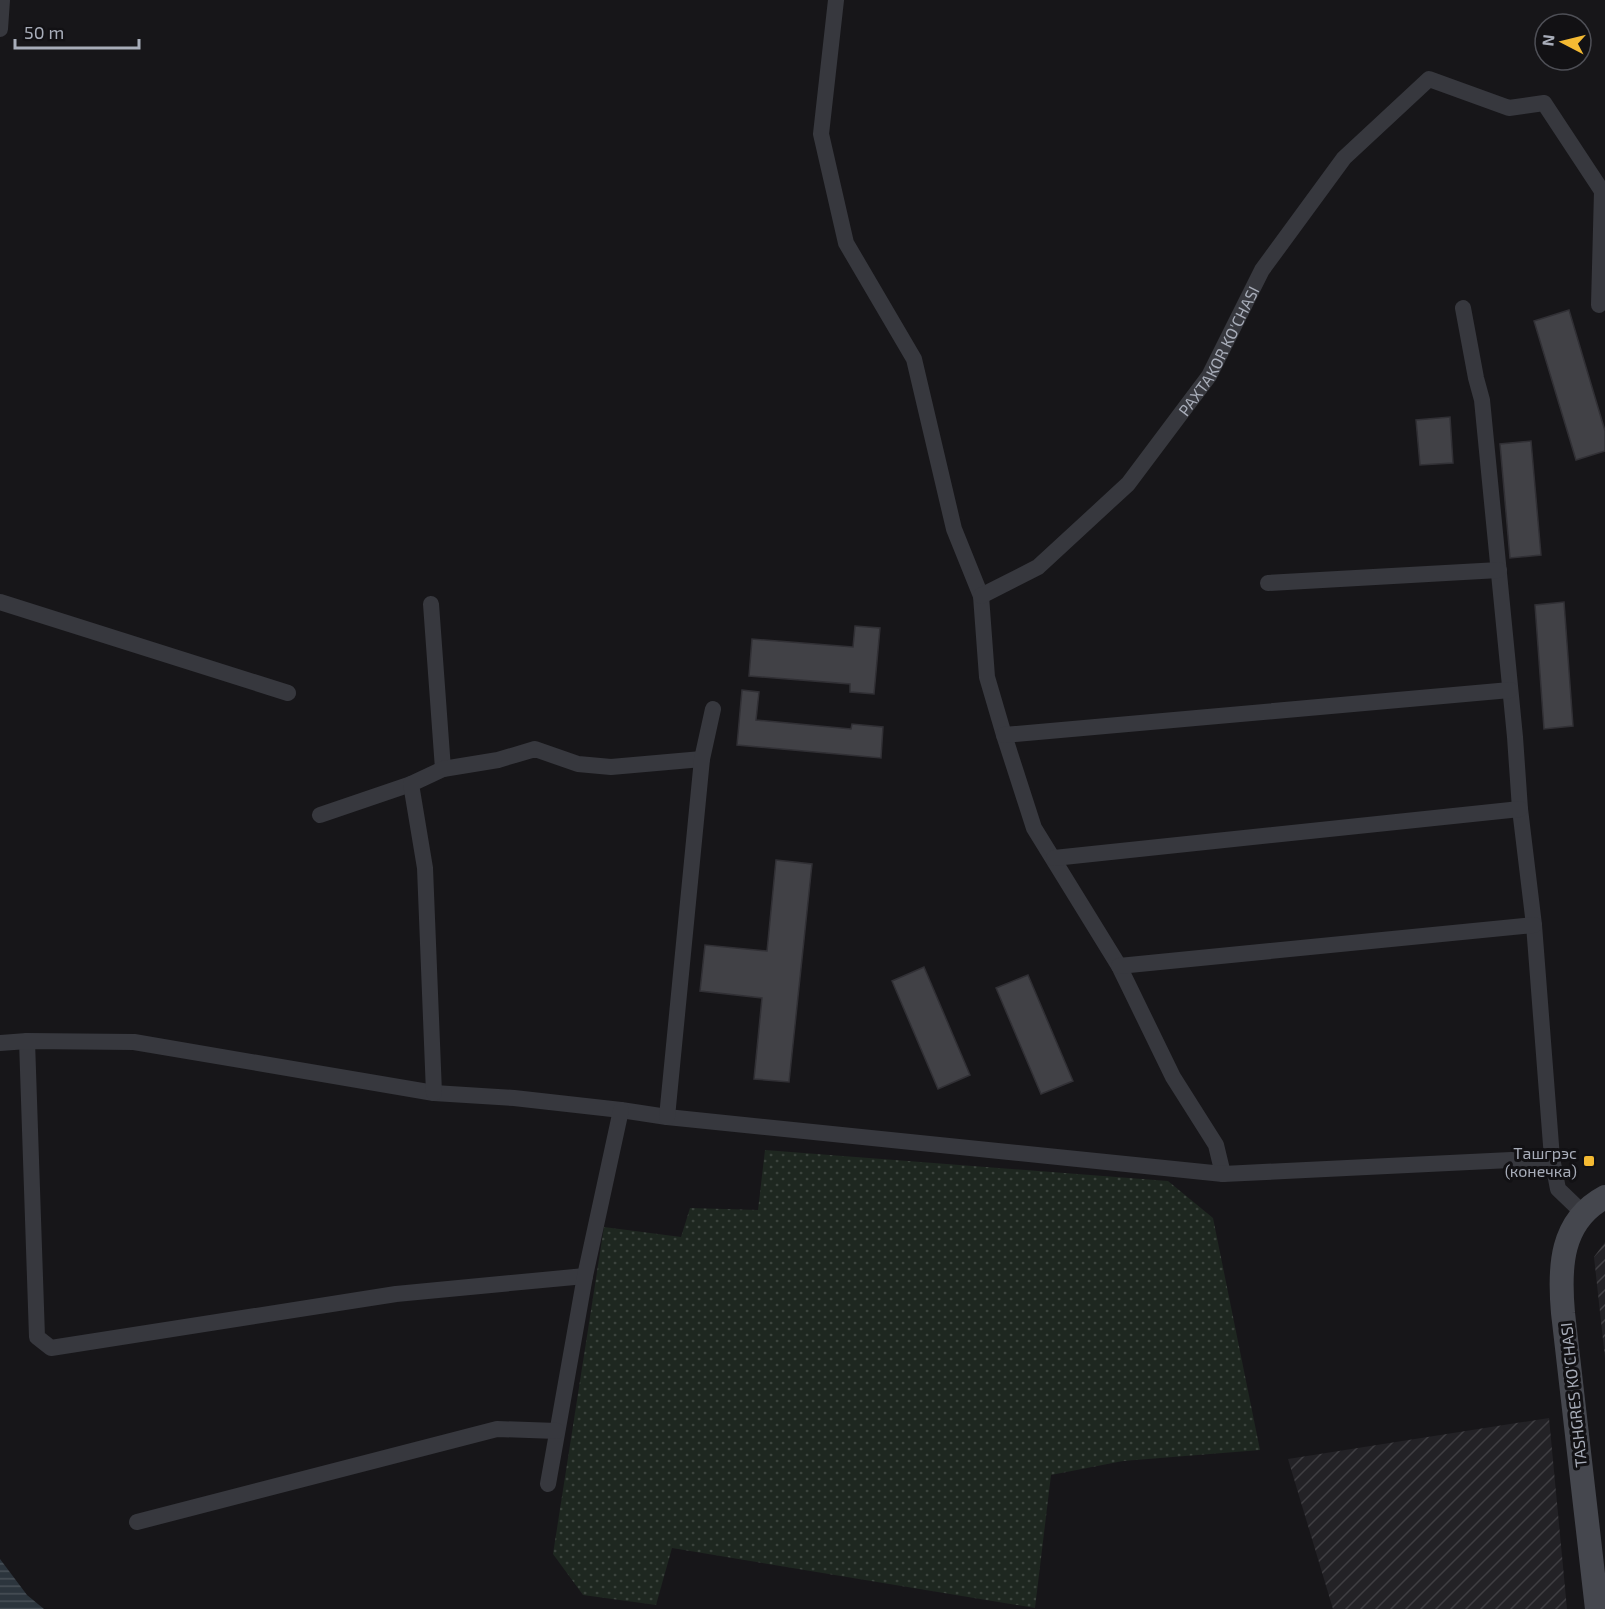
<svg xmlns="http://www.w3.org/2000/svg" width="1605" height="1609" viewBox="0 0 1605 1609" font-family="'Exo 2',sans-serif">
  <style>
    .industrial { fill: url(#industrial-furrows) }
    .grass { fill: url(#grass-dots) }
    .water { fill: url(#water-rules) }
    .building { fill: #414146; stroke: #313035; stroke-width: 1.5 }
    .lines { fill: none; stroke-linecap: round; stroke-linejoin: round }
    .minor { stroke: #37383e; stroke-width: 16 }
    .secondary { stroke: #45474e; stroke-width: 24 }
    .poi-dot { fill: #f4ba33; stroke: #121114; stroke-width: 2 }
    .labels { text-anchor: middle; dominant-baseline: central; stroke-width: 6; stroke-linejoin: round; paint-order: stroke }
    .street-label { font-size: 16px; fill: #a8adb9; stroke: #121114 }
    .poi-label { font-size: 16px; fill: #a8adb9; stroke: #121114; text-anchor: end }
  </style>
  <defs>
    <pattern id="industrial-furrows" width="10" height="10" patternUnits="userSpaceOnUse" patternTransform="scale(1.5)"><rect width="10" height="10" fill="#232226"/><path d="M-1 1l2-2M0 10L10 0M9 11l2-2" fill="none" stroke="#403f43"/></pattern>
    <pattern id="grass-dots" width="8" height="8" patternUnits="userSpaceOnUse" patternTransform="scale(1.5)"><rect width="8" height="8" fill="#1e2720"/><path d="M2 2h.1M6 6h.1" fill="none" stroke="#3c443e" stroke-width="1.8" stroke-linecap="round"/></pattern>
    <pattern id="water-rules" width="6" height="5" patternUnits="userSpaceOnUse" patternTransform="scale(1.5)"><rect width="6" height="5" fill="#2c353d"/><path d="M0 2.5h6" fill="none" stroke="#485057"/></pattern>
  </defs>
  <rect width="100%" height="100%" fill="#171619"/>
  <g class="industrial">
    <polygon points="1605,1242 1605,1358 1594,1257"/>
    <polygon points="1549,1418 1567,1609 1333,1609 1288,1459"/>
  </g>
  <polygon class="grass" points="765,1150 1168,1181 1213,1218 1260,1450 1123,1461 1051,1475 1035,1608 672,1548 656,1605 583,1595 553,1554 604,1227 681,1237 690,1208 758,1210"/>
  <polygon class="water" points="0,1559 27,1595 44,1609 0,1609"/>
  <g class="building">
    <polygon points="1569,310 1605,431 1605,451 1576,460 1534,321"/>
    <polygon points="1450,417 1453,463 1420,465 1416,420"/>
    <polygon points="1531,441 1541,555 1510,558 1500,444"/>
    <polygon points="1564,602 1573,726 1544,729 1535,605"/>
    <polygon points="855,626 880,628 874,694 850,692 850,684 749,676 752,639 853,647"/>
    <polygon points="742,690 759,692 756,720 851,729 852,724 883,727 881,758 737,745"/>
    <polygon points="776,860 812,864 789,1082 754,1079 762,998 700,991 705,945 767,951"/>
    <polygon points="924,967 970,1075 938,1089 892,981"/>
    <polygon points="1028,975 1073,1081 1041,1094 996,988"/>
  </g>
  <g class="lines">
    <g class="minor">
      <polyline points="836,0 821,134 846,243 914,359 954,529 981,596 987,677 1004,735 1034,828 1119,966 1173,1077 1216,1145 1223,1174"/>
      <polyline points="0,29 2,0"/>
      <polyline points="1463,308 1476,378 1482,400 1515,737 1520,809 1534,925 1552,1158 1558,1189 1583,1213"/>
      <polyline points="1268,583 1499,570"/>
      <path id="s1" d="M981 596 1038 567 1128 484 1209 376 1262 270 1344 158 1429 79 1509 108 1544 103 1602 191 1599 305"/>
      <polyline points="0,602 288,693"/>
      <polyline points="431,604 443,769"/>
      <polyline points="1004,735 1510,690"/>
      <polyline points="320,815 411,784"/>
      <polyline points="1054,858 1520,809"/>
      <polyline points="1119,966 1534,925"/>
      <polyline points="27,1041 37,1337 51,1348 396,1294 585,1276"/>
      <polyline points="0,1043 27,1041 134,1042 434,1093 514,1098 621,1110 667,1117 1223,1174 1552,1158"/>
      <polyline points="434,1093 425,868 411,784 443,769 498,760 535,749 578,764 611,767 702,759"/>
      <polyline points="667,1117 702,759 713,709"/>
      <polyline points="548,1484 585,1276 621,1110"/>
      <polyline points="137,1522 497,1429 557,1431"/>
    </g>
    <path class="secondary" d="M1597 1609 1563 1313C1559 1268 1560 1221 1605 1197"/>
  </g>
  <rect class="poi-dot" x="1583" y="1155" width="12" height="12" rx="3"/>
  <g class="labels">
    <g class="street-label">
      <text stroke="none"><textPath href="#s1" startOffset="348">PAXTAKOR KO'CHASI</textPath></text>
      <text transform="translate(1573 1395) rotate(-96)">TASHGRES KO'CHASI</text>
    </g>
    <g class="poi-label">
      <text x="1577" y="1152">Ташгрэс<tspan x="1577" dy="18">(конечка)</tspan></text>
    </g>
  </g>
  <g transform="translate(1563 42) rotate(277)"><circle r="28" fill="#121114" stroke="#4e4f56" stroke-width="1.5"/>
  <path d="M0-4.5L10 22L0 15L-10 22Z" fill="#f4ba33"/>
  <text y="-9" font-size="16" font-weight="bold" text-anchor="middle" fill="#a8adb9">N</text>
  </g>
  <path d="M15 39v9h124v-9" fill="none" stroke="#a8adb9" stroke-width="3"/>
  <text x="24" y="39" font-size="18" fill="#a8adb9" stroke="#121114" stroke-width="4.5" paint-order="stroke">50 m</text>
</svg>
